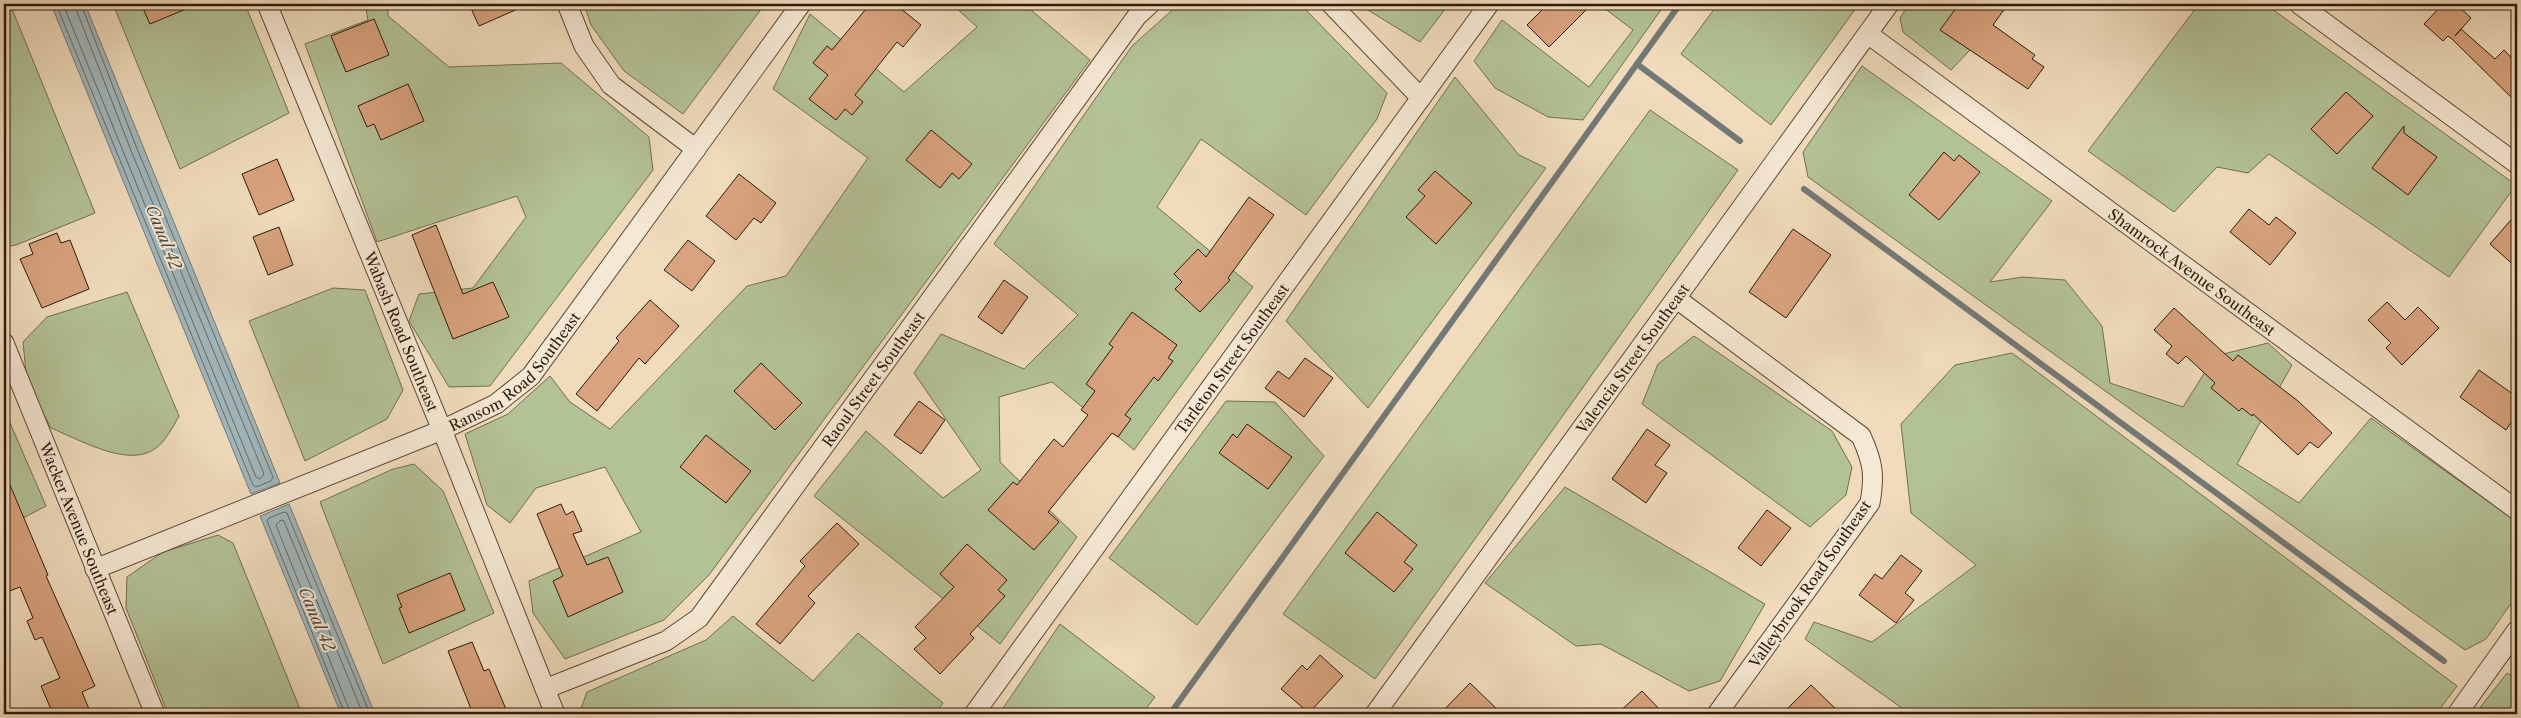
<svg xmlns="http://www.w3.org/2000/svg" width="2521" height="718" viewBox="0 0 2521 718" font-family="'Libre Caslon Text',serif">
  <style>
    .green { fill: #b3c296; stroke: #726e50 }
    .water { fill: #a1b8be; stroke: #747976 }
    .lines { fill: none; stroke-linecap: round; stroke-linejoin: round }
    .shore { stroke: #686964; stroke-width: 1 }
    .stream { stroke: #747976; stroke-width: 6 }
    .building { fill: #d8a37e; stroke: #301a0a }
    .minor-casing { stroke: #604a37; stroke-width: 21 }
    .minor { stroke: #f5e8d4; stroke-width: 19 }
    .labels { text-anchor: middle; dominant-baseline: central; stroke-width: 4; stroke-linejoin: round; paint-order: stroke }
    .street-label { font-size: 15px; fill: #301a0a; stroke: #f5e8d4 }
    .water-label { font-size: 16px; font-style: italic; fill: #524940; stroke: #f5e8d4 }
  </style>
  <rect width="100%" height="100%" fill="#f0dcbd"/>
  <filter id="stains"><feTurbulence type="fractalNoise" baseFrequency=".004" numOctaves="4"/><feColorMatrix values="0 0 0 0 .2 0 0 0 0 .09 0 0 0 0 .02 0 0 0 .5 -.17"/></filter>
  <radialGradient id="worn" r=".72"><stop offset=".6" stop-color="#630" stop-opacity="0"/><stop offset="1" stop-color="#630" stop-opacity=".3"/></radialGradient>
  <g class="green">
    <polygon points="4,4 10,4 95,213 16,245 4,247"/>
    <polygon points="113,4 245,4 289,113 180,169"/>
    <polygon points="365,4 388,4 388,16 449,67 561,63 649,137 653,170 490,386 449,387 409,321 419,294 473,288 526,217 517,196 377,242 305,44 368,20"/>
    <polygon points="584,4 765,4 683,114 624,71 591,25"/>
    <polygon points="952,4 1024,4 1090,60 709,575 664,620 565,659 533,613 529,581 641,532 605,467 536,488 510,523 487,505 465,434 508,414 550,376 570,402 610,429 747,286 786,276 868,158 773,89 810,14 904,92 977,27"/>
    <polygon points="1179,4 1300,4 1387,93 1377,119 1306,215 1201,139 1157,207 1253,287 1134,450 1052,382 999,397 1000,462 1077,537 1000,644 814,496 866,431 943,498 981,470 914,373 941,334 1024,369 1078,315 994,244 1132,46"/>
    <polygon points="1366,4 1449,4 1420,42 1363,7"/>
    <polygon points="1599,4 1665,4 1583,120 1548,117 1495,88 1474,61 1502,20 1589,87 1633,30"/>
    <polygon points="1718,4 1859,4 1771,125 1681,54"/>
    <polygon points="1909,4 2008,4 1986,33 1951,70 1903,32 1900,18"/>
    <polygon points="2199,4 2265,4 2516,185 2449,277 2269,154 2248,173 2217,167 2174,212 2088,151"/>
    <polygon points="1862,66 2052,201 1990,282 2023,277 2065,280 2102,326 2110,383 2183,407 2215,356 2268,343 2292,365 2237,464 2299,503 2371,418 2517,522 2517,595 2486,639 2465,650 1808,177 1803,152"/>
    <polygon points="1455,77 1519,155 1546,168 1368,408 1286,321"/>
    <polygon points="1650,110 1738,170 1375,679 1283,614"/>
    <polygon points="333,288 365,290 403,390 387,419 305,461 249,321"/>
    <path d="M127 292 179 416C173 427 164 444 153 450 126 467 78 439 51 428L27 383 23 342 47 317Z"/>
    <polygon points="1694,336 1832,431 1852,467 1846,495 1810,527 1642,404 1658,364"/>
    <polygon points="2012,353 2457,686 2436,714 1905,714 1906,711 1805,639 1814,622 1872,642 1976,565 1911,513 1901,424 1955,365"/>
    <polygon points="1226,401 1275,402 1324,456 1197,625 1109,558"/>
    <polygon points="4,409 46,506 4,528"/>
    <polygon points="414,464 443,491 494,613 383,664 320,502 393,469"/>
    <polygon points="1565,487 1765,604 1720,681 1689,691 1601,644 1576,646 1485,583"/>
    <polygon points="218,535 233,543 302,714 168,714 126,608 127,577 163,552"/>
    <polygon points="733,616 813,681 858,633 943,703 935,714 579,714 587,692 706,640"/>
    <polygon points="1060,624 1155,697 1142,714 999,714"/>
    <polygon points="2507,673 2517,679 2517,714 2475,714"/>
  </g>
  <g class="water">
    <polygon points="51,4 85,4 280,483 251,494"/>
    <polygon points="289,504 375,714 341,714 260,516"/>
  </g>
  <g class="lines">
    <g class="shore">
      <polyline points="56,4 253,485 256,487 271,481 273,477 136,146 81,4"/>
      <polyline points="63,4 256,477 260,479 264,474 130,148 74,4"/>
      <polyline points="345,714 267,521 269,518 284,512 287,513 370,714"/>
      <polyline points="351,714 276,525 281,520 284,521 363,714"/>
    </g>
    <g class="stream">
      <polyline points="1637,64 1740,141"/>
      <polyline points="1804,189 2444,661"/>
      <polyline points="1170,714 1680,4"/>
    </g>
  </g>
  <g class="building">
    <polygon points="141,4 198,4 150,24"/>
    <polygon points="469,4 529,4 479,26"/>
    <polygon points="870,4 895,4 921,25 903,47 897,42 855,95 863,102 852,115 845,109 836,120 809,99 828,75 813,63 827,46 832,50"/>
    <polygon points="1548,4 1592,4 1549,47 1527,25"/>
    <polygon points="1959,4 2008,4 1993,25 2035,55 2032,59 2044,67 2028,89 1940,30"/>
    <polygon points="2443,4 2456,4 2471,18 2455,36 2461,29 2495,59 2504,50 2517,64 2517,103 2452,39 2448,36 2443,41 2424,24"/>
    <polygon points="374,19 389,55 346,72 331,36"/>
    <polygon points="408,84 424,121 381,140 374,124 367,127 358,106"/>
    <polygon points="2346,92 2373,116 2337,154 2311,129"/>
    <polygon points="2404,126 2404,133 2437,157 2408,195 2372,168"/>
    <polygon points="931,130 972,164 959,179 952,173 940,188 906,160"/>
    <polygon points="1944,152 1954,161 1959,155 1980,172 1939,220 1909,195"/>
    <polygon points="277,159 294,200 259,215 242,174"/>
    <polygon points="1435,171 1472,203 1436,244 1406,217 1425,196 1418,190"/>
    <polygon points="739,174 776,203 761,223 754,218 736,240 706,216"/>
    <polygon points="1249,197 1274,215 1228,278 1230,280 1200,312 1175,289 1182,282 1174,274 1198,249 1206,257"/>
    <polygon points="2249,209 2269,225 2276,217 2296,233 2270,265 2230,232"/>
    <polygon points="2517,213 2517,268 2490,244"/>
    <polygon points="436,225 463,294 493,282 509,317 453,339 412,235"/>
    <polygon points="279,227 293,265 268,275 253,237"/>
    <polygon points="1793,229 1831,255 1786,318 1749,292"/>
    <polygon points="57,233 61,243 70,240 89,289 42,308 20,259 33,254 29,244"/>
    <polygon points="688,240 715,261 692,291 664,270"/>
    <polygon points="1004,280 1028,297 1002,334 978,317"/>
    <polygon points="650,300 679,326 645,364 639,358 597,411 576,394 619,341 616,338"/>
    <polygon points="2387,302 2405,320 2418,307 2439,328 2402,365 2386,348 2391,343 2368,320"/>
    <polygon points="2174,308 2233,361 2238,355 2298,401 2332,433 2318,448 2310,442 2298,455 2253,414 2252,416 2242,408 2239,411 2211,388 2215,383 2186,356 2178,364 2166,354 2172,346 2154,330"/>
    <polygon points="1132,312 1177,345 1168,358 1173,361 1158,381 1154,377 1125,415 1131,419 1118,437 1112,433 1048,512 1059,522 1034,550 988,510 1013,482 1017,485 1054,439 1063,447 1088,415 1081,410 1095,391 1086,384 1113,347 1109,344"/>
    <polygon points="1305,358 1333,378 1304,417 1265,388 1278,371 1289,379"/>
    <polygon points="761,363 802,403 775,430 734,391"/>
    <polygon points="2479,370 2517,397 2517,414 2506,430 2460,397"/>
    <polygon points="919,401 945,420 921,454 894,435"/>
    <polygon points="1247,424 1292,457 1268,489 1219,453 1233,434 1237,438"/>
    <polygon points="1647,429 1670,445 1655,465 1667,473 1646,503 1612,479"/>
    <polygon points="706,435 751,471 726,503 680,467"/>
    <polygon points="4,471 48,575 46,576 95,686 82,692 91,714 53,714 41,686 60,678 42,637 35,640 27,621 33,618 20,587 4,593"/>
    <polygon points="561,504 566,515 573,511 582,531 573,534 587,565 608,557 623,592 568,617 553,581 563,576 537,514"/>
    <polygon points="1767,510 1791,528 1761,566 1738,548"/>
    <polygon points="1377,512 1417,545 1404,562 1413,569 1394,592 1345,553"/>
    <polygon points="837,523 859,544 808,596 815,603 780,644 756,624 805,566 800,561"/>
    <polygon points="967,544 1007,580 998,590 1005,596 970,634 974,638 940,674 914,649 926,638 915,627 954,587 940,574"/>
    <polygon points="1901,555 1922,571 1905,593 1914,600 1896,623 1859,595 1875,574 1882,579"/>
    <polygon points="450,573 465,610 409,633 399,608 402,607 397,595"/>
    <polygon points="472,642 484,671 489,669 508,714 473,714 448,651"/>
    <polygon points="1320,655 1343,676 1309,713 1281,689 1302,665 1307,670"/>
    <polygon points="1470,683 1502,714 1440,714"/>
    <polygon points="1811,685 1841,714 1782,714"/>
    <polygon points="1642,691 1664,714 1617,714"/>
  </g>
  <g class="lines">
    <defs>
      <g id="minor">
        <path id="s1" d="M267 4 442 430 555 714"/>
        <polyline points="567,4 584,46 611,85 696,149"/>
        <polyline points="1331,4 1421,98"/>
        <polyline points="2299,4 2517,164"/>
        <path id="s2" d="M1868 34 2517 510"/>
        <path d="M1677 299 1861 436C1873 462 1875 475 1870 503L1717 714"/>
        <path id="s3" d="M4 343 155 714"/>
        <path id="s4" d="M95 569 442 430 496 404 531 376 801 4"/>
        <path id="s5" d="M545 689 666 641 699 618 1137 16 1150 4"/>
        <path id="s6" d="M974 714 1489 4"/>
        <path id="s7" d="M1375 714 1889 4"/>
        <polyline points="2457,714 2517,630"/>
      </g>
    </defs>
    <use href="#minor" class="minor-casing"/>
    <use href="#minor" class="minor"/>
  </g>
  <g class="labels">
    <g class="street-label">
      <text stroke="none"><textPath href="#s2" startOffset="402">Shamrock Avenue Southeast</textPath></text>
      <text stroke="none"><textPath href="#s1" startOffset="354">Wabash Road Southeast</textPath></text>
      <text stroke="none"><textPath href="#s6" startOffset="439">Tarleton Street Southeast</textPath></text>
      <text stroke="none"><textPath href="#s7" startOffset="439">Valencia Street Southeast</textPath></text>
      <text stroke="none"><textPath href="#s4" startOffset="469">Ransom Road Southeast</textPath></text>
      <text stroke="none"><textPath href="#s5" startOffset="466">Raoul Street Southeast</textPath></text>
      <text stroke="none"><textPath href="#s3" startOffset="200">Wacker Avenue Southeast</textPath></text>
      <text transform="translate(1810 584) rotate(-55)">Valleybrook Road Southeast</text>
    </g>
    <g class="water-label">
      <text transform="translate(164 237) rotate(68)">Canal 42</text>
      <text transform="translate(317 619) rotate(67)">Canal 42</text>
    </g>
  </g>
  <rect width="2521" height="718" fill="none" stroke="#f0dcbd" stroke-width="20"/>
  <rect x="5" y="5" width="2511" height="708" fill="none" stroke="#301a0a" stroke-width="2.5"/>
  <rect x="10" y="10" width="2501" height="698" fill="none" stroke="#301a0a"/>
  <rect width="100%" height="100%" filter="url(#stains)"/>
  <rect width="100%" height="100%" fill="url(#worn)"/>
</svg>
